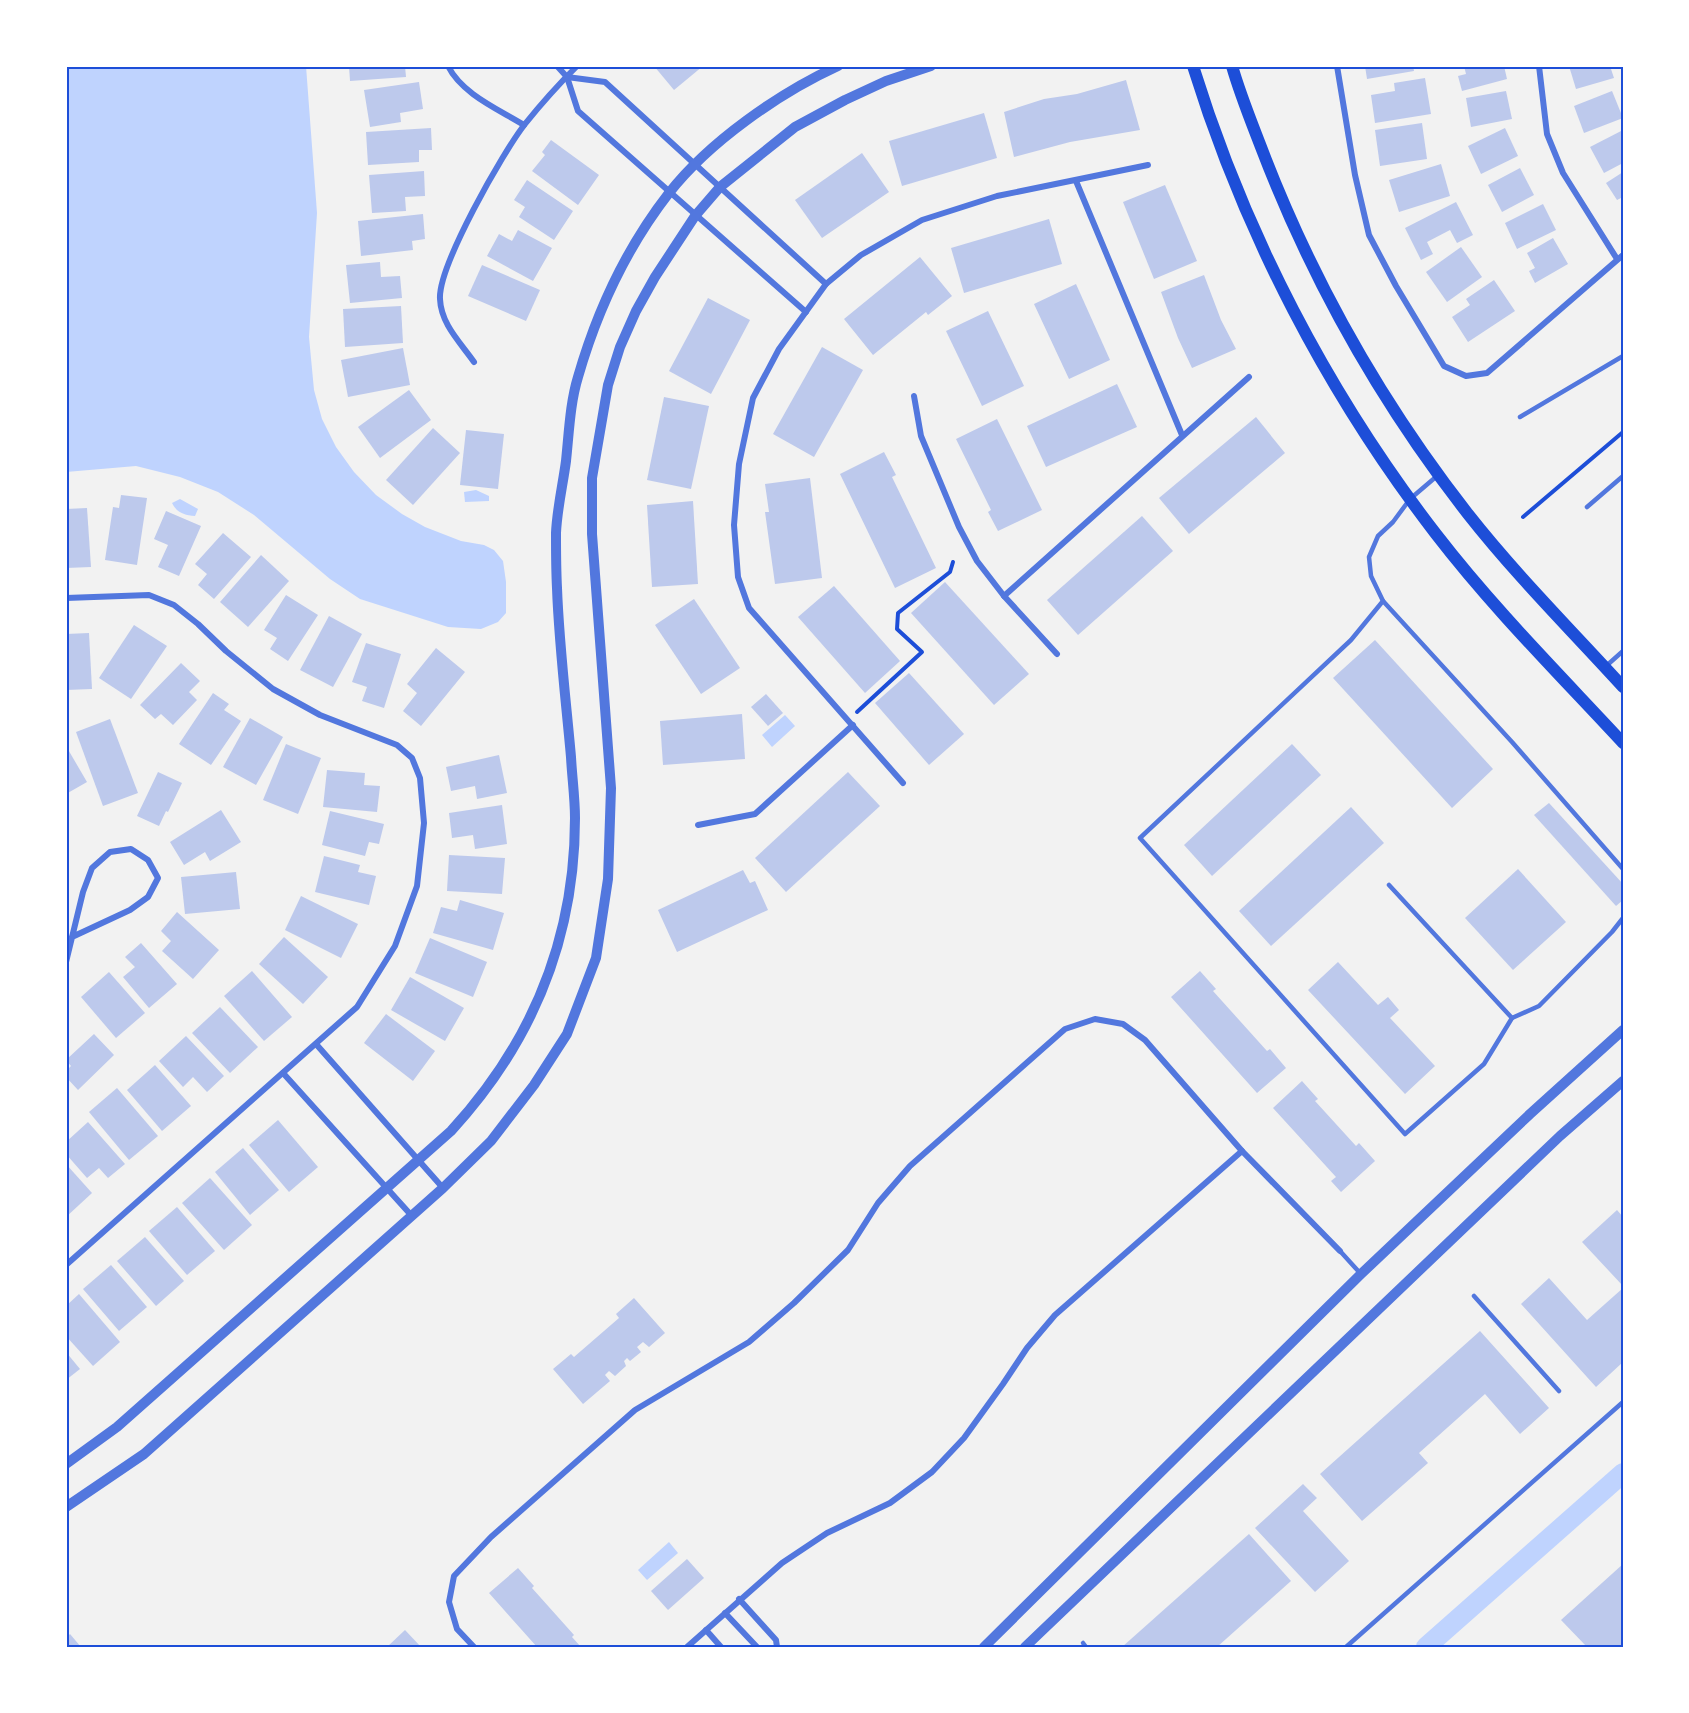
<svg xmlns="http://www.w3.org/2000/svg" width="1689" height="1713" viewBox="0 0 1689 1713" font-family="'Roboto Condensed',sans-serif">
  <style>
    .water { fill: #bfd3fe }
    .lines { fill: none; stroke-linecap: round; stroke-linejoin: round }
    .canal { stroke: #bfd3fe; stroke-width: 20 }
    .building { fill: #bdc9ec }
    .path { stroke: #1d4ed8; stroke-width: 4 }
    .service { stroke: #5277de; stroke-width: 4.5 }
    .minor { stroke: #5277de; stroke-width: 6 }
    .tertiary { stroke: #5277de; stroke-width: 10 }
    .secondary { stroke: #1d4ed8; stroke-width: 12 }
    .neatline { fill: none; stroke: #1d4ed8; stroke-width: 2 }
  </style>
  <rect width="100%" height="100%" fill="#f2f2f2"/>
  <g class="water">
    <polygon points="66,66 306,66 317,213 309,337 314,390 322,419 336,447 354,472 376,495 402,514 425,527 461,541 484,545 494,550 503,561 506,582 506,613 498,622 481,629 448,627 360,599 330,579 254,515 218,492 180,477 136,466 66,472"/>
    <polygon points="476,490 489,496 489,501 465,502 464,492"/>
    <path d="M180 499 198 509 195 516C184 515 177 513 172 503Z"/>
    <polygon points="785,715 795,726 772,747 762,735"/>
    <polygon points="669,1542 678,1553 647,1580 638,1570"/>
  </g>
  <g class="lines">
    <polyline class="canal" points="1426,1647 1623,1473"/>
  </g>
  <g class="building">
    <polygon points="349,66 405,66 406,77 350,81"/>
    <polygon points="654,66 703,66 674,90"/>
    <polygon points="1365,66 1413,66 1414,71 1367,79"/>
    <polygon points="1464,66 1504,66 1507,79 1462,91 1458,76 1466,74"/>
    <polygon points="1569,66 1610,66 1614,78 1576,89"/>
    <polygon points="1425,78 1431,114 1375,123 1371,95 1395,91 1394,83"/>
    <polygon points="1126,80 1140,130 1070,142 1014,157 1004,112 1044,99 1077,94"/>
    <polygon points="419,82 423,109 400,113 401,122 370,127 364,90"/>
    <polygon points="1506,91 1512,119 1471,127 1466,98"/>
    <polygon points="1612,91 1623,118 1584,133 1574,106"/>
    <polygon points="984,113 997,158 902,186 889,141"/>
    <polygon points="1422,123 1427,159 1380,166 1375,130"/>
    <polygon points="431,128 432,150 419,150 419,162 368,165 366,132"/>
    <polygon points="1505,128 1518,156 1481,174 1468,146"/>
    <polygon points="1623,130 1623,163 1604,173 1590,147"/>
    <polygon points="551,140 599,175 578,205 532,171 545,155 542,152"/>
    <polygon points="862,153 889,192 822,238 795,200"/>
    <polygon points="1441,164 1450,196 1399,212 1389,180"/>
    <polygon points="1520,168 1534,195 1502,212 1488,185"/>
    <polygon points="424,171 425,196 405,197 406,211 372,213 369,175"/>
    <polygon points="1623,172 1623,197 1617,200 1606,183"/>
    <polygon points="527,180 573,211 554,240 519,217 525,207 514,200"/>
    <polygon points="1165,185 1197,261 1154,279 1123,202"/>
    <polygon points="1456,202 1473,235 1457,243 1450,230 1427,242 1433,254 1421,260 1405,228"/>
    <polygon points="1543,204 1556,230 1517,249 1505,223"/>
    <polygon points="423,214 425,239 412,241 413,250 361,256 358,221"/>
    <polygon points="1049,219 1062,264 964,293 951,248"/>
    <polygon points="518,230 552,248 533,281 487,256 499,234 512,241"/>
    <polygon points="1553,238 1568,264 1535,283 1529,271 1535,268 1527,253"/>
    <polygon points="1461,247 1482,277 1447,302 1426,272"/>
    <polygon points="920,257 952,296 928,315 926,312 873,355 844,319"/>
    <polygon points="380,262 381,277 400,276 402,298 350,303 346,265"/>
    <polygon points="482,265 540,290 526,321 468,296"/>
    <polygon points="1204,275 1221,320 1236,349 1192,368 1178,338 1161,292"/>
    <polygon points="1494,280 1515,311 1468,342 1452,317 1470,305 1466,299"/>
    <polygon points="1076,284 1110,360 1069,379 1034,304"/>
    <polygon points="708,298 750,320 711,394 669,371"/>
    <polygon points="401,306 403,343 345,347 343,309"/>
    <polygon points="988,311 1024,386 982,406 946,331"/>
    <polygon points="822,347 863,370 814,457 773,434"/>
    <polygon points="403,348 410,385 348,397 341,360"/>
    <polygon points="1117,384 1137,427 1046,467 1027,426"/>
    <polygon points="409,390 431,420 380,458 358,427"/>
    <polygon points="664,397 709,406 691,489 647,480"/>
    <polygon points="1256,417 1285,453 1189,534 1159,498"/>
    <polygon points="997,419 1042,510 998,531 988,512 991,510 956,439"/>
    <polygon points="433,428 460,453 413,505 386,480"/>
    <polygon points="466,430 504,434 498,489 460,485"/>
    <polygon points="884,452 896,475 892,477 936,568 895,588 840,474"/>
    <polygon points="810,478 822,578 775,584 765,512 769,512 765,484"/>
    <polygon points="121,495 147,498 137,565 105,560 113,507 119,508"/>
    <polygon points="693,501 698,584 652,587 647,505"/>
    <polygon points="87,508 91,567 66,568 66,509"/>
    <polygon points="166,511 201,526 179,576 158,567 168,545 154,539"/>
    <polygon points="1142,516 1173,551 1078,635 1047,600"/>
    <polygon points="223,533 251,557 214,599 198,585 207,574 195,564"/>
    <polygon points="261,555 289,581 248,627 220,602"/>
    <polygon points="945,582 1029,674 994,705 911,613"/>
    <polygon points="834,586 900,661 865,693 798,617"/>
    <polygon points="286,595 318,615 288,661 270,649 277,638 264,630"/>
    <polygon points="694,599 740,668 701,694 655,625"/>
    <polygon points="329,616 362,634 333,687 300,670"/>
    <polygon points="134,625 167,646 131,699 99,678"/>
    <polygon points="89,633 92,689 66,690 66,634"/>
    <polygon points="1375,640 1493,769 1452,808 1333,678"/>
    <polygon points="366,643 401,654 384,708 362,701 367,687 352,682"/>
    <polygon points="436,648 465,672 421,726 403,711 417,693 407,684"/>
    <polygon points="181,663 200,681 189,692 197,700 173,725 161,714 155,719 140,705"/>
    <polygon points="909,673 964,734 929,765 875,703"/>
    <polygon points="213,693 229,704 224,710 241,721 211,765 179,744"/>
    <polygon points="766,694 783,713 768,726 751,707"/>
    <polygon points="742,714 745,759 663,765 660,721"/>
    <polygon points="250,718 283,737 256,785 223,767"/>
    <polygon points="110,719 138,793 103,806 76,732"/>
    <polygon points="286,744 321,758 298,814 263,800"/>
    <polygon points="1292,744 1321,775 1212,876 1184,845"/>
    <polygon points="66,746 87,782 66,794"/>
    <polygon points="499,755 507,793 477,799 475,786 451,791 446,767"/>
    <polygon points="327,770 365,773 364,785 380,786 377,812 323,807"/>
    <polygon points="158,772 182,783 168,812 166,811 159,826 137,816"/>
    <polygon points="848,772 880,806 786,892 755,858"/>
    <polygon points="1549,803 1623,884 1623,900 1616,906 1534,815"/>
    <polygon points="502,805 507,844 475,849 473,835 452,838 449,813"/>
    <polygon points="1351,807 1384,843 1271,946 1239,911"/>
    <polygon points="221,810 241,842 210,861 205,852 184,865 170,842"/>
    <polygon points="330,811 384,824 379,844 369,842 365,856 322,845"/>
    <polygon points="449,855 505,858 502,894 447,891"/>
    <polygon points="324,856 360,865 358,872 376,876 369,905 315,892"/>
    <polygon points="1518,869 1566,922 1513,970 1465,918"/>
    <polygon points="743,870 750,883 755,881 768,910 677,952 658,910"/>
    <polygon points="236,872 240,909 185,914 181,877"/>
    <polygon points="301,896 358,924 341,958 285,930"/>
    <polygon points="460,900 504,913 493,950 433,933 441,907 457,911"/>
    <polygon points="177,912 219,950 193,979 162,951 171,941 161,931"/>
    <polygon points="284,937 328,977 303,1004 259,964"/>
    <polygon points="430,938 487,962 473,997 415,973"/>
    <polygon points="141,943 177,984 149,1008 123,977 135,967 125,957"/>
    <polygon points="1338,962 1378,1005 1388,997 1399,1010 1390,1018 1435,1066 1405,1094 1308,990"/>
    <polygon points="252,971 292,1017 264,1041 224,996"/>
    <polygon points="1200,971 1216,989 1213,991 1267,1051 1270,1049 1286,1068 1257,1093 1171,997"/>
    <polygon points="109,972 145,1013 116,1038 81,997"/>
    <polygon points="410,977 464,1008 445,1041 391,1010"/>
    <polygon points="220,1007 258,1047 230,1073 192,1033"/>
    <polygon points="386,1014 435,1051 413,1081 364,1043"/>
    <polygon points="94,1034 114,1055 78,1090 66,1077 66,1071 71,1066 66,1060"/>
    <polygon points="186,1036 224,1076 207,1092 193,1077 183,1087 159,1061"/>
    <polygon points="155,1065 191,1106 162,1131 127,1090"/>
    <polygon points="1302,1081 1318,1099 1315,1101 1356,1146 1359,1143 1375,1161 1341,1192 1331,1181 1336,1177 1273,1108"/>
    <polygon points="117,1088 158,1136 129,1160 89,1112"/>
    <polygon points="278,1120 318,1167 289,1192 249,1145"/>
    <polygon points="88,1122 125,1164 108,1178 99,1168 87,1178 66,1154 66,1142"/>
    <polygon points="243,1148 279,1190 250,1215 215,1172"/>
    <polygon points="66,1164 92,1193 66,1217"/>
    <polygon points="210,1178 252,1225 224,1250 182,1203"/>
    <polygon points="177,1207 215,1251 187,1275 149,1231"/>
    <polygon points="1617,1210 1623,1217 1623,1286 1582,1242"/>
    <polygon points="145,1237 184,1281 156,1306 117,1261"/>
    <polygon points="111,1265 147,1307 119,1331 83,1289"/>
    <polygon points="1549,1278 1587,1320 1623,1288 1623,1362 1596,1387 1521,1304"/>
    <polygon points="79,1294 120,1342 93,1366 66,1336 66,1306"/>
    <polygon points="634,1298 665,1333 649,1347 643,1342 637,1347 641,1352 630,1361 627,1358 624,1361 626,1366 615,1376 609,1371 605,1375 610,1381 583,1404 553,1369 571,1354 574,1357 619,1318 616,1314"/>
    <polygon points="1480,1331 1549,1408 1520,1434 1485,1394 1419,1453 1428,1463 1362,1521 1320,1474"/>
    <polygon points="66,1352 80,1369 66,1380"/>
    <polygon points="1303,1484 1317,1498 1303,1511 1349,1561 1315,1592 1255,1528"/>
    <polygon points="1249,1534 1291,1581 1217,1647 1122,1647"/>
    <polygon points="687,1559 704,1578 668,1610 651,1591"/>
    <polygon points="1623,1564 1623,1647 1587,1647 1561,1620"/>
    <polygon points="518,1568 534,1586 532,1588 574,1635 572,1637 581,1647 537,1647 489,1593"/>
    <polygon points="405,1630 421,1647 387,1647"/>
    <polygon points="70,1634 81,1647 66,1647 66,1638"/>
  </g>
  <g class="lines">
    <g class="path">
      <polyline points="1523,517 1623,432"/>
      <polyline points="857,712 922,652 897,629 898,613 950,572 953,562"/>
    </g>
    <g class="service">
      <polyline points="1520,417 1623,356"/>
      <polyline points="1437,476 1410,499 1393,522 1378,536 1369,557 1371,576 1383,601 1512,742 1623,869"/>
      <polyline points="1587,507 1623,476"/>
      <polyline points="1383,601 1351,640 1140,838 1405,1134 1484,1064 1512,1018 1539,1006 1612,932 1623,918"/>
      <polyline points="1605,667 1623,651"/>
      <polyline points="1389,885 1512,1018"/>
      <polyline points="1340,1251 1360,1273"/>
      <polyline points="1474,1296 1559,1391"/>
      <polyline points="1083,1643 1086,1647"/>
      <polyline points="1346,1647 1623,1402"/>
    </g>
    <g class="minor">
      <path d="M448 66C462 94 498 109 524 125"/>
      <polyline points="557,66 567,77 578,111 806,312"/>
      <polyline points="1337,66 1355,175 1369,235 1396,286 1444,366 1466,376 1487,373 1623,255"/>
      <polyline points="1539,66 1547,134 1563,173 1617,259"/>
      <polyline points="567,77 605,82 826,284"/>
      <polyline points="1076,181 1182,435"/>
      <path d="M474 362C460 342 441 324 440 299 438 266 503 152 525 124 541 104 559 84 577 66"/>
      <polyline points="914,396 921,436 959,527 977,561 1004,596 1057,654"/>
      <polyline points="1004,596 1249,377"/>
      <polyline points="66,598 149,595 174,605 198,624 226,651 273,689 320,715 397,745 412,758 420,778 424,823 417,886 395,946 357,1007 66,1265"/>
      <polyline points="903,783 749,608 738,577 734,525 739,464 753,398 779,349 826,284 861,255 922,220 997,196 1148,165"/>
      <polyline points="698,825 755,814 853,725"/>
      <polyline points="66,962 83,892 92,868 110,852 131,849 148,860 158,878 148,897 130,910 72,937"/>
      <polyline points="316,1044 443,1188"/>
      <polyline points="283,1073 411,1215"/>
      <polyline points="739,1599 776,1640 777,1647"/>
      <polyline points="725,1613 757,1647"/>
      <polyline points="706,1630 721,1647"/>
      <polyline points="474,1647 457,1629 449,1602 454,1576 491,1537 635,1410 749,1342 794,1303 848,1250 878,1203 910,1166 1065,1029 1095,1019 1123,1024 1145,1040 1242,1151"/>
      <polyline points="687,1647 782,1563 827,1533 890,1503 932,1472 964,1438 1003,1384 1027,1348 1055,1315 1242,1151 1340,1251"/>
    </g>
    <g class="tertiary">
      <path d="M66 1464 117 1427 451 1131C532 1043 575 938 575 818 575 798 572 777 571 757 566 701 559 644 557 588 556 569 556 551 556 533 557 509 563 484 566 461 569 433 570 403 578 377 597 311 627 247 669 193 709 142 779 93 838 66"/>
      <polyline points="66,1507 144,1454 443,1188 491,1141 534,1085 567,1034 596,958 608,879 611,788 592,534 592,478 608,385 620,347 636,311 655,277 695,216 720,187 795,127 845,100 886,81 931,66"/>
      <polyline points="984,1647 1361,1274 1530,1114 1623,1030"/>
      <polyline points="1025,1647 1560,1136 1623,1081"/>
    </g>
    <g class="secondary">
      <path d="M1193 66C1245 234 1328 394 1436 534 1493 608 1560 675 1623 743"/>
      <path d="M1232 66C1240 94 1251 121 1261 147 1311 278 1382 404 1468 514 1516 575 1571 630 1623 687"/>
    </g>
  </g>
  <rect width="1689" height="1713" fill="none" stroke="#ffffff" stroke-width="135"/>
  <rect x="68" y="68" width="1554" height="1578" class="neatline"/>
</svg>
